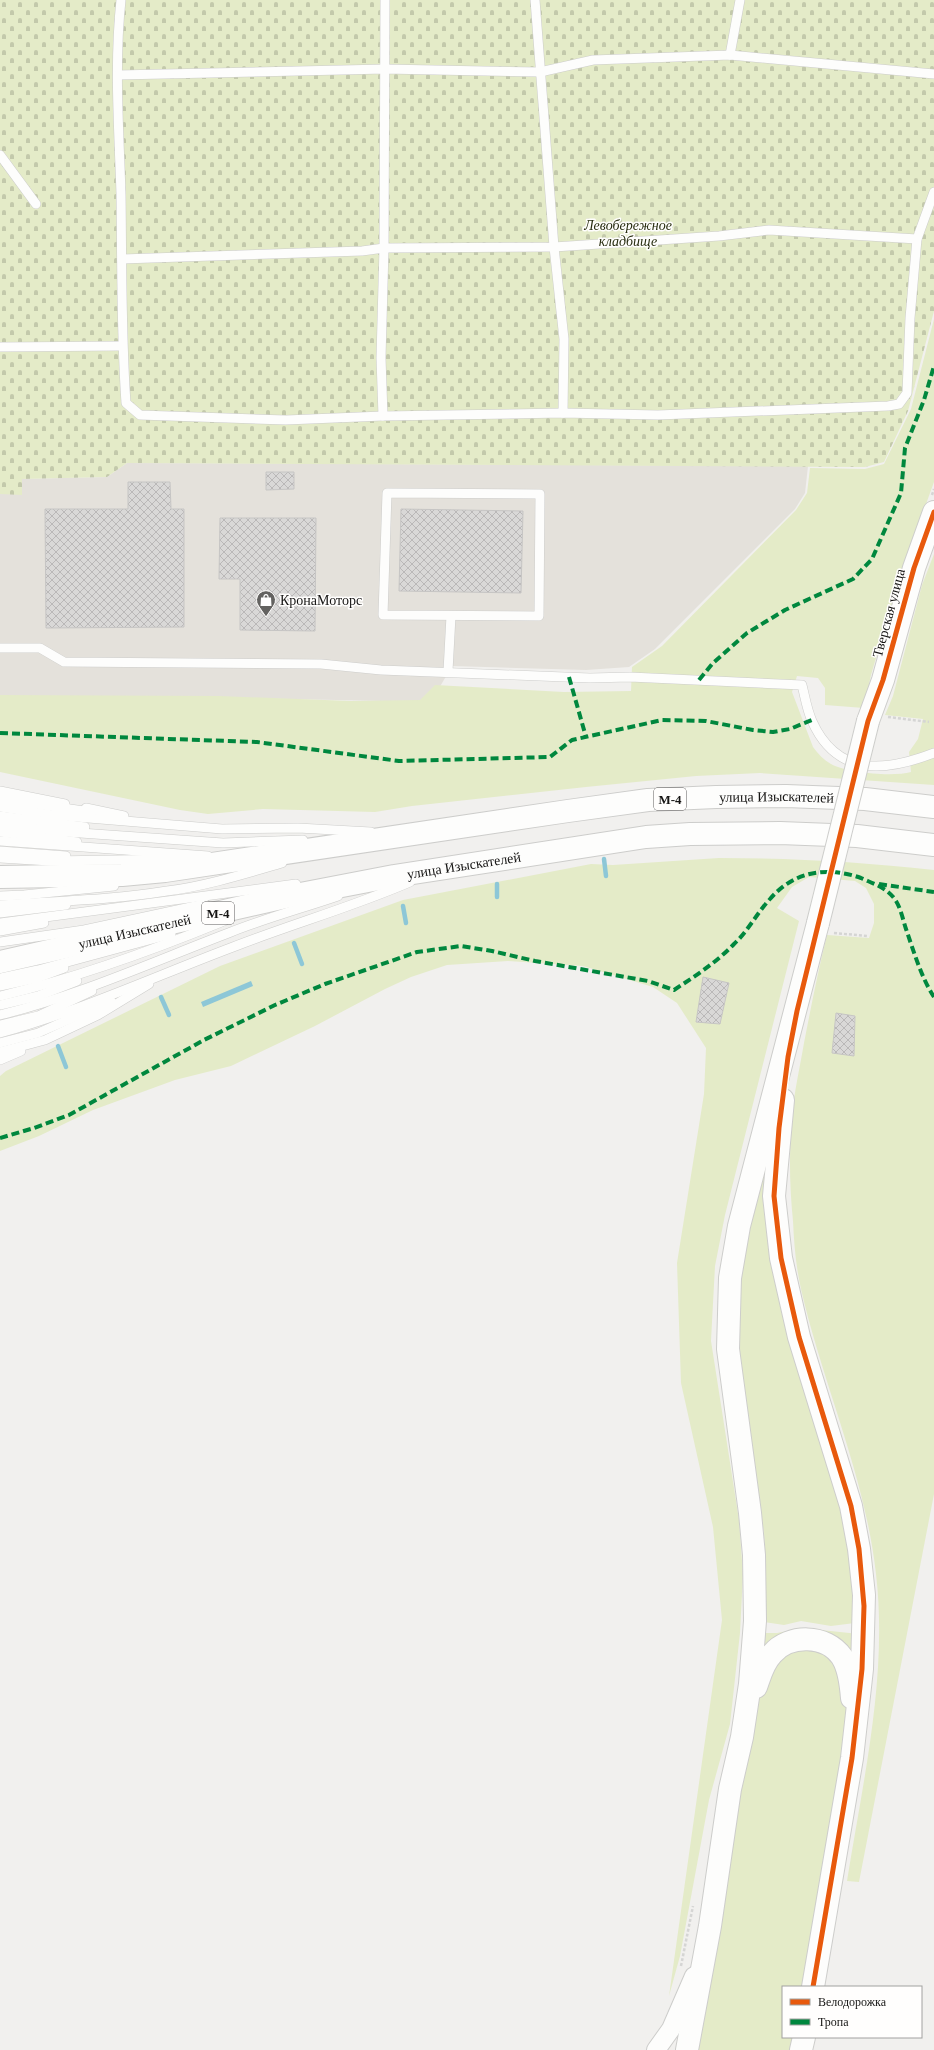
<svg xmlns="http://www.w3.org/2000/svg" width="934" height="2050" viewBox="0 0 934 2050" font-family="'Times New Roman',serif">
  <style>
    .built { fill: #e4e1db }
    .green { fill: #e4ebc8 }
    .cemetery { fill: url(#cemetery-stones) }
    .water { fill: #8dc7d7 }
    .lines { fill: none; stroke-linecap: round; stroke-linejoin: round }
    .stream { stroke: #8dc7d7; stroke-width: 4.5 }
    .building { fill: url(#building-cross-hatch); stroke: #c6c5c4 }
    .service-casing { stroke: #cdcdcb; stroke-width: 10 }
    .minor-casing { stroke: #cdcdcb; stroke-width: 20 }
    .tertiary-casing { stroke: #cdcdcb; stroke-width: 24 }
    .trunk-casing { stroke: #cdcdcb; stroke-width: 24 }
    .path { stroke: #d5d5d4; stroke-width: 2.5; stroke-dasharray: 3 2; stroke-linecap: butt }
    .service { stroke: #fdfdfc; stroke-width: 9 }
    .minor { stroke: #fdfdfc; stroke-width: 18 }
    .tertiary { stroke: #fdfdfc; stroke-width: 22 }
    .trunk { stroke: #fdfdfc; stroke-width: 22 }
    .tertiary-bridge-casing { stroke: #cdcdcb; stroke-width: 24; stroke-linecap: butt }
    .tertiary-bridge { stroke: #fdfdfc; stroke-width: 22 }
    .quiet { stroke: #00873e; stroke-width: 4; stroke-dasharray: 8 4; stroke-linecap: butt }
    .cycleway-casing { stroke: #fffefd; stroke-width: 8 }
    .cycleway { stroke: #e8590c; stroke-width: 5 }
    .labels { text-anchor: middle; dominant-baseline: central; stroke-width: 3; stroke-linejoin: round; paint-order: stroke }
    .shield { fill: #fffefd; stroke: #5c5b5a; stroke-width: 1 }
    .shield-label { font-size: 13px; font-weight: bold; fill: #161514 }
    .park-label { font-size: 14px; font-style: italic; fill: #272c0f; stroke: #fffefd }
    .poi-label { font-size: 14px; fill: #161514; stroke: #fffefd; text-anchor: start }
    .street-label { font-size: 14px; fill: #161514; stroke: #fffefd }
  </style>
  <defs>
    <pattern id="cemetery-stones" width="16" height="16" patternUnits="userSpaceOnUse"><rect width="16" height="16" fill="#e4ebc8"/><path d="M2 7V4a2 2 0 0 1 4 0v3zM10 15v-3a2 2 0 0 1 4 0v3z" fill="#c3c9ab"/></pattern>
    <pattern id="building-cross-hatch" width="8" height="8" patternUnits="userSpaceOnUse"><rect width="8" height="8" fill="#d9d8d7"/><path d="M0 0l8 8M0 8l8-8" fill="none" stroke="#bab8b8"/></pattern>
  </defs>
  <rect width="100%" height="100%" fill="#f1f0ee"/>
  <polygon class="built" points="127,463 808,466 805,493 795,509 655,649 629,667 586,670 452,666 431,702 201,697 0,697 0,494 22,494 22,479 107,477"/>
  <g class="green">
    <path d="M934 319V482L900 576 871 675 864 708 825 705V688L818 678 797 676 792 692 813 747C818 754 824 760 831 764 847 773 893 777 911 772L909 752 918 739 923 719 885 715 893 696 922 585 934 554V785L760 773 696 776 586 787 412 806 375 812 263 809 208 814 180 810 0 772V695L219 696 351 701 420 700 435 685 564 692 631 691 632 667 662 646 796 510 807 493 810 468 865 469 884 464 911 409Z"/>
    <path d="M719 858C791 858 862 862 934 870V1494L859 1882 847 1881C863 1780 888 1676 876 1574 865 1475 823 1385 801 1289 796 1267 794 1244 793 1221 790 1191 789 1160 791 1130 792 1101 799 1072 804 1043 811 1007 818 971 827 935L869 938 874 923V904L866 888 855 881 809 877 792 887 777 908 799 921 725 1215 715 1266 711 1341 739 1520 743 1574 740 1633 730 1724 709 1800 680 1956 669 1996 722 1620 713 1527 681 1383 677 1263 704 1094 706 1048 677 1003 653 987 583 966 508 961 447 965 411 977 385 989 315 1026 231 1066 175 1080 93 1110 39 1136 0 1151V1076L6 1071 220 966 403 900 591 864 613 865Z"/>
    <polygon points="765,1129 804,1370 850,1544 855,1623 831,1626 801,1621 784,1625 764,1622 766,1583 764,1532 739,1390 734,1294"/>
    <polygon points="802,1628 859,1634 858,1658 839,1645 763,1652 761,1633 777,1633"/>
    <polygon points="797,1644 835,1657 846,1685 849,1736 805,1987 783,1987 783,2037 796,2037 793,2050 694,2050 734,1840 745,1756 761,1692 774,1663"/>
  </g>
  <polygon class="cemetery" points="0,0 934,0 934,311 908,411 884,462 865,467 127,463 107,477 22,479 22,495 0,494"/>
  <polygon class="water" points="251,981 253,986 203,1007 201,1002"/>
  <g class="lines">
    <g class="stream">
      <polyline points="604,859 606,876"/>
      <polyline points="497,897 497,884"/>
      <polyline points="403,906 406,923"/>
      <polyline points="294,943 302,964"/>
      <polyline points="161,997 169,1015"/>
      <polyline points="58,1046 66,1067"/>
    </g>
  </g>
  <g class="building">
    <polygon points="266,472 294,472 294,489 266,490"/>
    <polygon points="128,482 170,482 171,509 184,509 184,627 46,628 45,509 128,509"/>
    <polygon points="401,509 523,511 521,593 399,591"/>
    <polygon points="220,518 316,518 315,631 240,630 240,579 219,579"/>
    <polygon points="703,977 729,983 720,1024 696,1022"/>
    <polygon points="836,1013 855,1016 854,1056 832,1053"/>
  </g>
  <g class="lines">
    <defs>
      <g id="service">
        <path d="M121 0C114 64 119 130 121 194 122 264 121 334 126 403L140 415 286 420 383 416 563 413 658 415 888 406 899 404 907 393 910 318 917 239 934 192"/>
        <polyline points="535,0 554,247 564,339 563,413"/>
        <polyline points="730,55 740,0"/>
        <polyline points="118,75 385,69 540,72 593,60 730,55 934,74"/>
        <polyline points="0,155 36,204"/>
        <polyline points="122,259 362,251 384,248 554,247 719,236 769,230 917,239"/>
        <polyline points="0,347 122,346"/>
        <polyline points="383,416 381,358 384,248 385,0"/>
        <polygon points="387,493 540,494 539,616 383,615"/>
        <path d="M0 648H40L64 662 321 664 381 670 590 678 630 677 802 685C805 697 807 710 812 721 837 777 885 772 934 753"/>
        <polyline points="448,671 451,616"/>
        <polyline points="0,791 65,804"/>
        <polyline points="0,799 91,812"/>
        <polyline points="0,807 52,815 222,829 298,828 371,832"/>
        <polyline points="86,808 124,816"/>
        <polyline points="0,816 85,827"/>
        <polyline points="0,824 52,831 223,843 303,840"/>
        <polyline points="0,832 77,842"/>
        <polyline points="0,841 208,856"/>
        <polyline points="0,851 66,856"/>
        <polyline points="0,858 50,861 180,859"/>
        <polyline points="0,896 24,895 114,886"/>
        <path d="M0 905C56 901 111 900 167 891 206 886 244 874 282 863"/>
        <polyline points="0,913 66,905"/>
        <polyline points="0,923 296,884"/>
        <polyline points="0,931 44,923"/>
        <polyline points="0,942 84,930 205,904"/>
        <polyline points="0,978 38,970 171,934"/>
        <polyline points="0,986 37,978 64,968"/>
        <path d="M0 996C77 978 151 951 224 921"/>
        <polyline points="0,1005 38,996 77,981"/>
        <path d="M0 1015C80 995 155 961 231 932 266 918 303 908 338 896"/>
        <polyline points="0,1025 38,1016 92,991"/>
        <path d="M0 1033C80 1011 156 976 233 947 292 924 352 907 410 882"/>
        <polyline points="0,1043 38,1033 111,1001"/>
        <polyline points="0,1052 45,1040 98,1015 149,984"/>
        <polyline points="0,1060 21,1051"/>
      </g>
      <polyline id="minor" points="656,2050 671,2029 694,1976"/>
      <g id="tertiary">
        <polyline points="868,721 883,680 914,568 934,512"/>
        <polyline points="783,1100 774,1196 781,1258 799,1337 851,1506 859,1549 864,1595 862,1669 852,1758 813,1987"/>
        <path d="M756 1687C760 1676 763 1663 772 1654 789 1634 826 1634 842 1657 849 1668 851 1685 852 1698"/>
        <polyline points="687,2050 710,1926 730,1789 742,1737 750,1684 755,1621 754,1555 750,1513 728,1349 730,1278 739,1226 818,923"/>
        <polyline points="801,2050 804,2037"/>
      </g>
      <g id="trunk">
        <path id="s1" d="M0 877 122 875 165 871 568 811 648 800 716 797 786 796 865 799 934 807"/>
        <path id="s2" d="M0 962 290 896 394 876 646 837 690 834 780 833 857 836 934 845"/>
      </g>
    </defs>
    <use href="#service" class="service-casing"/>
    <use href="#minor" class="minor-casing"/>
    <use href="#tertiary" class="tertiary-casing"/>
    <use href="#trunk" class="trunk-casing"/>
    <g class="path">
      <polyline points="932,495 934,489"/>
      <polyline points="888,717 929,722"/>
      <polyline points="834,933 868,936"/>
      <polyline points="681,1966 693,1906"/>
    </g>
    <use href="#service" class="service"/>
    <use href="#minor" class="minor"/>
    <use href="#tertiary" class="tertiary"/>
    <use href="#trunk" class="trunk"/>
    <defs>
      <polyline id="tertiary-bridge" points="818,923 868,721"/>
    </defs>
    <use href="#tertiary-bridge" class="tertiary-bridge-casing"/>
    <use href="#tertiary-bridge" class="tertiary-bridge"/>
    <g class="quiet">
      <polyline points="569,677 586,737"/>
      <polyline points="699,680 713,663 747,633 785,610 853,579 872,559 901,493 905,448 924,400 934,366"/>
      <polyline points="0,733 257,742 399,761 550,757 572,740 662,720 706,721 753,730 773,732 790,729 812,720"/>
      <polyline points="879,884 934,892"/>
      <path d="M0 1138 34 1128 69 1115 204 1040 275 1005 325 984 417 952 461 946 492 951 535 961 648 981 674 990C695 976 716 963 734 944 748 931 757 913 770 899 794 871 827 866 861 878 874 884 888 888 896 901 901 909 903 920 906 929 914 952 921 977 934 997"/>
    </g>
    <defs>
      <polyline id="cycleway" points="813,1987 852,1758 862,1669 864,1606 859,1549 851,1506 799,1337 781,1258 774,1196 779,1128 788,1057 797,1011 868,721 883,680 914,568 934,512"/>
    </defs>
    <use href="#cycleway" class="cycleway-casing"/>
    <use href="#cycleway" class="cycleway"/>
  </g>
  <defs>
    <symbol id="shop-pin" viewBox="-11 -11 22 30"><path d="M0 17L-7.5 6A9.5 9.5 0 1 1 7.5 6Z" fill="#636260" stroke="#fffefd"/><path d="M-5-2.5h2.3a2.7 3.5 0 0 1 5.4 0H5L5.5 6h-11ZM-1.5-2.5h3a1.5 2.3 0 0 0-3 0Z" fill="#fff"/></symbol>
  </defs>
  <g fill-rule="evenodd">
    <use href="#shop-pin" x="255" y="589" width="22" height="30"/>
  </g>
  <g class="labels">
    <g class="shield">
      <rect x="654" y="788" width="32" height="22" rx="3"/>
      <rect x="202" y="902" width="32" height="22" rx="3"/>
    </g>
    <g class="shield-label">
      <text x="670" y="799">М-4</text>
      <text x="218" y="913">М-4</text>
    </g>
    <g class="park-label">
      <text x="628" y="225">Левобережное<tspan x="628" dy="16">кладбище</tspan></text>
    </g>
    <g class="poi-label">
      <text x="280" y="600">КронаМоторс</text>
    </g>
    <g class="street-label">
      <text transform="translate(889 613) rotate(-75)">Тверская улица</text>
      <text stroke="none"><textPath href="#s1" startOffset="782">улица Изыскателей</textPath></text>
      <text stroke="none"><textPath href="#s2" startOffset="474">улица Изыскателей</textPath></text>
      <text stroke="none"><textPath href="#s2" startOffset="138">улица Изыскателей</textPath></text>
    </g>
  </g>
  <rect x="782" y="1986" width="140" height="52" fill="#fffefd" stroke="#a2a1a0"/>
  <rect x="790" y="1999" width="20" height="6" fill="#e8590c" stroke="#a2a1a0"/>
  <text x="818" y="2006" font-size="12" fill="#161514">Велодорожка</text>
  <rect x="790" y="2019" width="20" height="6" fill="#00873e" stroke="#a2a1a0"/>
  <text x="818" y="2026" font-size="12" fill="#161514">Тропа</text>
</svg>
